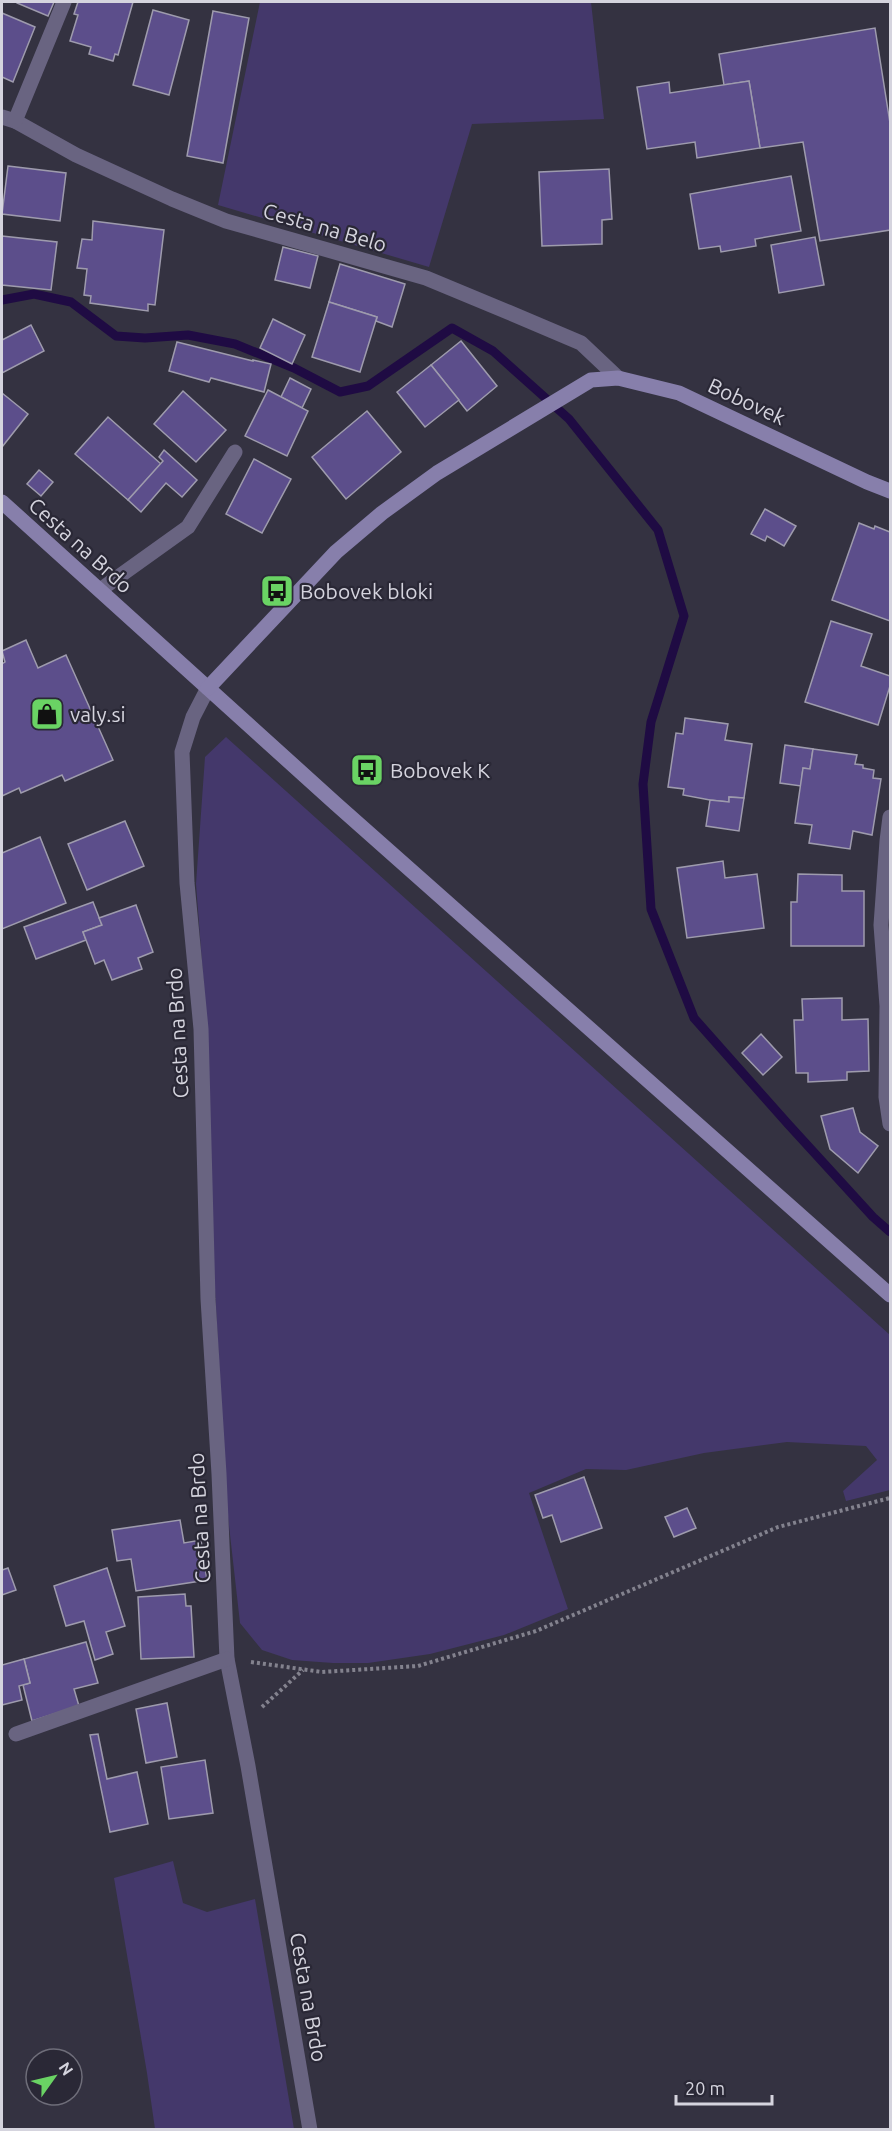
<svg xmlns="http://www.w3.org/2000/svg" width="892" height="2131" viewBox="0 0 892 2131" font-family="Ubuntu,sans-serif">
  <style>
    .grass { fill: #44386b }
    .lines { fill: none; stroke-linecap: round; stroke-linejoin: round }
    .stream { stroke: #1f0b43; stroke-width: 9 }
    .building { fill: #5c4e8b; stroke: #9e9bad; stroke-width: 1.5 }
    .path { stroke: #83828e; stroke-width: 4; stroke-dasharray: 3 3; stroke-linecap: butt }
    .lane { stroke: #696481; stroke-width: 15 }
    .street { stroke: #696481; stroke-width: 15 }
    .secondary { stroke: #877fab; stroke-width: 15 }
    .labels { text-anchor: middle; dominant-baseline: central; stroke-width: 4.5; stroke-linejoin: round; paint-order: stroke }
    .street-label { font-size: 21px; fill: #d5d4de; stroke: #2a2836 }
    .poi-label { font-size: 21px; fill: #d5d4de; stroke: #2a2836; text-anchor: start }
  </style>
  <rect width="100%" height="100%" fill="#343241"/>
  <g class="grass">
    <polygon points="260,2 591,2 604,119 472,124 429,267 218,205"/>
    <polygon points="226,737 890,1335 890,1490 846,1501 843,1491 877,1460 866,1446 787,1442 704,1453 626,1470 586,1469 529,1493 568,1609 504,1635 430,1654 368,1663 333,1663 292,1660 262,1650 240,1623 227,1508 210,1199 207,1028 196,884 205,757"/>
    <polygon points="173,1861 183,1903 207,1912 255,1899 294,2129 155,2129 147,2073 114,1878"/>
  </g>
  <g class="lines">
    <polyline class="stream" points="2,300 34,294 71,302 116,336 145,338 188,335 235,344 294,368 340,392 368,386 452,328 493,351 569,419 658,530 684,616 651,722 643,784 651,909 694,1018 788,1124 873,1217 890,1232"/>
  </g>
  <g class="building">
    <polygon points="78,2 133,2 118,55 115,54 113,61 89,54 91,47 70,41 78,15 74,14"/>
    <polygon points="17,3 17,2 54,2 48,16"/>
    <polygon points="153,10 189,20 169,95 133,85"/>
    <polygon points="213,11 249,18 223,163 187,156"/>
    <polygon points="2,13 35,27 13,82 2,77"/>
    <polygon points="875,28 890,123 890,230 820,241 803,142 760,148 749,81 724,85 719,54"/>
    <polygon points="749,81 760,148 697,158 695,142 647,149 637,87 669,82 670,93"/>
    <polygon points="8,166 66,173 60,221 2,214"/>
    <polygon points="609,169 612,219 602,220 602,244 542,246 539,172"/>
    <polygon points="791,176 801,231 755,239 756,246 721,252 720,246 699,249 690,194"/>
    <polygon points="93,221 164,230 155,305 148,304 148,311 90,303 91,296 84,295 87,269 77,268 82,239 92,240"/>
    <polygon points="2,236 57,242 51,290 2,285"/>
    <polygon points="815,237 824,285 779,293 771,245"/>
    <polygon points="283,247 318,256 310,288 275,280"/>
    <polygon points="340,264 405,284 392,327 376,321 377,317 329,302"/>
    <polygon points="329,302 377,317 360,372 312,357"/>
    <polygon points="273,319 305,335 292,364 260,348"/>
    <polygon points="31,325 44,351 2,373 2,340"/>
    <polygon points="461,341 497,386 467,411 431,365"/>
    <polygon points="177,342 253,361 253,360 271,364 264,392 211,378 209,382 169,371"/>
    <polygon points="431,365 459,400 425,427 397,392"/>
    <polygon points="290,378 311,389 302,408 281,397"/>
    <polygon points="268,390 308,411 287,456 245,436"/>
    <polygon points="183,391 226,430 196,462 154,424"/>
    <polygon points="2,393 28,414 2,447"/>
    <polygon points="367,411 401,452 346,499 312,457"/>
    <polygon points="108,417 161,464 128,500 75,454"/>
    <polygon points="164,450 197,480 182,497 166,483 141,512 128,500 163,461 159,457"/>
    <polygon points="254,459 291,479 262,533 226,514"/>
    <polygon points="39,470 53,482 41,496 27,484"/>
    <polygon points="765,509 796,526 784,546 767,536 765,541 751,534"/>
    <polygon points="859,523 874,529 875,526 890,532 890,621 832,600"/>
    <polygon points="831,621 872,634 861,666 890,676 890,686 878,725 805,702"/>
    <polygon points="26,640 38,668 66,655 113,760 65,781 62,775 21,793 19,788 2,796 2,664 5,662 2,651"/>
    <polygon points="685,718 728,724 725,740 752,744 744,798 729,797 729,802 710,800 683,795 684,789 668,787 676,733 683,734"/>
    <polygon points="785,745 813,749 810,769 803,768 801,786 780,783"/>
    <polygon points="813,749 857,755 855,764 863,765 863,768 874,770 873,778 881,779 872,835 853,831 850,849 809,843 812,825 795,823 803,768 810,769"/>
    <polygon points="729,797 744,798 739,831 706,826 710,800 729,802"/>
    <polygon points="125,821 144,866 87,890 68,844"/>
    <polygon points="40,837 66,903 2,929 2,853"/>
    <polygon points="723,861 725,878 757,874 764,928 687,938 677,868"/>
    <polygon points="798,874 842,875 842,891 864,891 864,946 791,946 791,902 797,902"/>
    <polygon points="93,902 102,925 83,932 86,940 36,959 24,927"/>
    <polygon points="136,905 153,952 138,958 142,969 112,980 104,960 95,964 83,932 102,925 99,918"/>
    <polygon points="842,998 842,1020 868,1019 869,1071 847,1072 847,1080 808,1082 808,1073 796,1073 794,1020 803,1020 802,999"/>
    <polygon points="761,1034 782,1057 763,1075 742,1053"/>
    <polygon points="853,1108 860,1132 878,1146 858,1173 830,1149 821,1116"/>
    <polygon points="584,1477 602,1528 561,1542 552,1515 543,1518 535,1495"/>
    <polygon points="687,1508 696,1528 674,1537 665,1517"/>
    <polygon points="180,1520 184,1543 201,1540 207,1580 136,1591 131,1559 117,1561 112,1530"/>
    <polygon points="8,1568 16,1590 2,1595 2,1570"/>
    <polygon points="107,1568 125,1626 106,1632 113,1654 95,1660 84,1621 66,1626 54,1586"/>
    <polygon points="185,1594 186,1606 191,1606 194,1657 141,1659 138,1597"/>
    <polygon points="86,1642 98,1683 74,1689 79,1706 32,1721 23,1685 30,1683 24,1659"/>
    <polygon points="24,1659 30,1683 19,1686 22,1700 2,1705 2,1665"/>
    <polygon points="167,1703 177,1757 146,1763 136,1709"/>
    <polygon points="98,1734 107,1779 137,1772 148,1824 110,1832 90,1735"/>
    <polygon points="205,1760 213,1813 169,1819 161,1767"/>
  </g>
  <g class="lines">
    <g class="path">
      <polyline points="251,1662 322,1672 418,1666 536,1631 778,1527 890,1498"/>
      <polyline points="262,1707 303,1670"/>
    </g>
    <polyline class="lane" points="100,590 188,527 235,452"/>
    <g class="street">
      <polyline points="2,117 15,121 76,155 172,199 226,221 426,278 508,312 581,343 618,378"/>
      <polyline points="15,121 64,2"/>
      <polyline points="208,688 193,717 182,752 187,883 201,1029 208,1299 219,1474 227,1659 248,1766 310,2130"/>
      <polyline points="890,817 887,841 881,925 887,1006 886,1097 890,1124"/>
      <polyline points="16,1734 227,1659"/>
    </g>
    <g class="secondary">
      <polyline points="2,502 336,804 890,1295"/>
      <polyline points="208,688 336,552 382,513 437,473 591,380 618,378 679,393 867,482 890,491"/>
    </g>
  </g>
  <defs>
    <symbol id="bus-square" viewBox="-11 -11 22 22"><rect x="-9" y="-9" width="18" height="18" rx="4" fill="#6ad364" stroke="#2a2836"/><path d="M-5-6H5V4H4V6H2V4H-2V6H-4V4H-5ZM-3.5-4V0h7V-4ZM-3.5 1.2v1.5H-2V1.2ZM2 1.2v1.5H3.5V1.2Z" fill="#111"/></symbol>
    <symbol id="shop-square" viewBox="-11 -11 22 22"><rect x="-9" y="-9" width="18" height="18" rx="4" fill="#6ad364" stroke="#2a2836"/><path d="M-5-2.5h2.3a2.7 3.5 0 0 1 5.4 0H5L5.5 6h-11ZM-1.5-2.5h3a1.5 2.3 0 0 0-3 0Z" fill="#111"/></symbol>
  </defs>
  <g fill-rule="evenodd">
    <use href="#bus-square" x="258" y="572" width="38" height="38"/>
    <use href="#shop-square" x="28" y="695" width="38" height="38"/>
    <use href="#bus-square" x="348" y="751" width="38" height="38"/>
  </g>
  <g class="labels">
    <g class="street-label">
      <text transform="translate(325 227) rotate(16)">Cesta na Belo</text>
      <text transform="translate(747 401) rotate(25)">Bobovek</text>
      <text transform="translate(81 545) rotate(42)">Cesta na Brdo</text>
      <text transform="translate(177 1033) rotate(-93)">Cesta na Brdo</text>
      <text transform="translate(199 1518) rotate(-93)">Cesta na Brdo</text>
      <text transform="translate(309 1997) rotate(80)">Cesta na Brdo</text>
    </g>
    <g class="poi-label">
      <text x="300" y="591">Bobovek bloki</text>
      <text x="70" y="714">valy.si</text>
      <text x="390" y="770">Bobovek K</text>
    </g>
  </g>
  <rect width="892" height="2131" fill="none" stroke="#d5d4de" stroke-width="6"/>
  <g transform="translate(54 2077) rotate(56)"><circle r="28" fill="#2a2836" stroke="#6e6d79" stroke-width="1.5"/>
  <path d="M0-4.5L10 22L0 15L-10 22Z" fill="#6ad364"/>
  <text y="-9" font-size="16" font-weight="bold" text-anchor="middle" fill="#d5d4de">N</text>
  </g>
  <path d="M676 2095v9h96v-9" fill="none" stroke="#d5d4de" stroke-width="3"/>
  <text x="685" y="2095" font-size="18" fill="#d5d4de" stroke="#2a2836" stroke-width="4.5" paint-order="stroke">20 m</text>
</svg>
